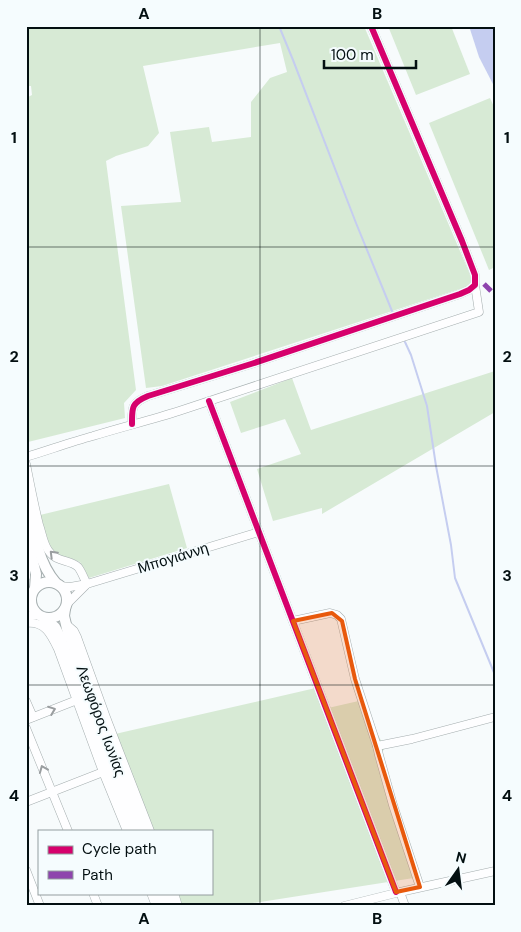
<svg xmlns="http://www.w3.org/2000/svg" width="521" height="932" viewBox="0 0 521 932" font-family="'DM Sans',sans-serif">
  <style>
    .green { fill: #d7ead5 }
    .water { fill: #c5cdf0 }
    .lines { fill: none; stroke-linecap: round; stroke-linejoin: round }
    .stream { stroke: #c5cdf0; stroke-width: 2 }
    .street-casing { stroke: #a5aeaf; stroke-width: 9 }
    .secondary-casing { stroke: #a5aeaf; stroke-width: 12 }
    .street { stroke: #fefeff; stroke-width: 8 }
    .secondary { stroke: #fefeff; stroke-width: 10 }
    .quiet { stroke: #8e44ad; stroke-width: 5; stroke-dasharray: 10 5; stroke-linecap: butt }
    .cycleway-casing { stroke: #f5fcfe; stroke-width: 9 }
    .cycleway { stroke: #d6006c; stroke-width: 6 }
    .oneway { stroke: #9a9ea0 }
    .marked { fill: #e8590c; fill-opacity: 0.2; stroke: #e8590c; stroke-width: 4; stroke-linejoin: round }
    .grid { fill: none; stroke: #030f11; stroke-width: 1; stroke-opacity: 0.55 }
    .labels { text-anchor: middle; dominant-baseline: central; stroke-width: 4; stroke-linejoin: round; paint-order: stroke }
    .street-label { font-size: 15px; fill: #030f11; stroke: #f5fcfe }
    .neatline { fill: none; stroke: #030f11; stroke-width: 2 }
    .grid-label { font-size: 16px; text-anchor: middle; font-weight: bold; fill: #030f11 }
  </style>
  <rect width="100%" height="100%" fill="#f7fbfc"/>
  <g class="green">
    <polygon points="26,26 364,26 469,272 472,281 466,287 162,386 146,388 121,206 181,202 170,132 209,127 212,142 251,137 251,102 270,78 287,72 280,43 143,66 159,133 148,146 116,156 106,161 136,390 124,403 125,418 28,442 26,433 26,98 32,95 31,86 26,86"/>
    <polygon points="388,26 451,26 470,74 416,95"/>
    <polygon points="490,98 495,109 495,267 489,270 429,123"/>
    <polygon points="495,371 495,412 322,514 322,508 273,521 257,469 301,454 285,419 241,433 230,402 292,378 311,430"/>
    <polygon points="169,484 187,548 89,578 80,562 72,559 58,556 50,548 40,515"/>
    <polygon points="320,687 328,708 363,700 375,729 385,748 382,752 382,756 392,788 399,814 420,877 234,906 181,906 176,893 211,893 211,831 152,831 115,734"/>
  </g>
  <polygon class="water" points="469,26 495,26 495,88 479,57"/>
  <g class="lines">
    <g class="stream">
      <polyline points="279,26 293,60 356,223 392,311"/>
      <polyline points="405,342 411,355 427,406 436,466 451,545 455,578 495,675"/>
    </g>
    <defs>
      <g id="street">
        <polyline points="209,401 396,892"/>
        <path d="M132 424C132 408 131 403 148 396L251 364 460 294 469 290 475 285V275L462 241 371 26"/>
        <path d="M26 457C49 450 71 442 93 436 122 427 151 420 179 411L479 312 475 285"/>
        <path d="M26 464C30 484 34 505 39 525 42 533 43 543 48 550 56 563 70 559 78 567 82 572 84 579 87 584"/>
        <polyline points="26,565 26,577"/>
        <polyline points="60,586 70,587 87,584 259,532"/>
        <polyline points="26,601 31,597"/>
        <polyline points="67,604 85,586"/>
        <polyline points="26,616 38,615"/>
        <polyline points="293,621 330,613 337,615 341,619 355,679 377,746 379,755 393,805 420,887"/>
        <path d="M26 623C45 621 51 634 58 649L103 772 127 831"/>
        <polyline points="66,624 74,631 77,637 107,720 150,831"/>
        <polyline points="26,701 33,717"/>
        <polyline points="26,720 77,700"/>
        <polyline points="26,728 68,831"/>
        <polyline points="377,746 412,739 495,717"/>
        <polyline points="26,802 103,772"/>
        <polyline points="26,870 40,906"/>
        <polyline points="400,892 405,906"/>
        <polyline points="93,893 98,906"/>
        <polyline points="151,893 156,906"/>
        <polyline points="174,893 178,906"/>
        <polyline points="344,906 400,892 495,871"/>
      </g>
      <g id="secondary">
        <path d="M26 493C32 522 36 561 56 583"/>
        <polyline points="26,534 36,574 35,588"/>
        <circle cx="49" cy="600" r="18"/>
        <polyline points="65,609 64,616 68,633 143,831"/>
        <polyline points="44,618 55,627 60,637 134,831"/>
        <polyline points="159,893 164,906"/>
        <polyline points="168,893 173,906"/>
      </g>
    </defs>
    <use href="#street" class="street-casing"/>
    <use href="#secondary" class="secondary-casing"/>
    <use href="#street" class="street"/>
    <use href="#secondary" class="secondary"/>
    <polyline class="quiet" points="484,284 495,295"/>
    <defs>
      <g id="cycleway">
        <polyline points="209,401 396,892"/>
        <path d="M132 424C132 408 131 403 148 396L251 364 460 294 469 290 475 285V275L462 241 371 26"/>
      </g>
    </defs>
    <use href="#cycleway" class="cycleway-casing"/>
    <use href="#cycleway" class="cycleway"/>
  </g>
  <defs><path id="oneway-chevron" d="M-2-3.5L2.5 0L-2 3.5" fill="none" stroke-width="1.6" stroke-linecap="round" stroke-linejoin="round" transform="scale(1.25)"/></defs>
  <g class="oneway">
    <use href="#oneway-chevron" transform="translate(53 554) rotate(-135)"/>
    <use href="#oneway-chevron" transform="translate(52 710) rotate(-21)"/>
    <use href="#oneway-chevron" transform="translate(43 769) rotate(-112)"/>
  </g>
  <path class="marked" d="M332 613 342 621 355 679 420 887 396 892 293 621Z"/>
  <path class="grid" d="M260 26V906M26 247H495M26 466H495M26 685H495"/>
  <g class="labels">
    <g class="street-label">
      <text transform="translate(173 558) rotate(-17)">Μπογιάννη</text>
      <text transform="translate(101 721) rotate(70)">Λεωφόρος Ιωνίας</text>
    </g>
  </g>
  <rect width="521" height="932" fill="none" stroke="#f5fcfe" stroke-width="55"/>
  <rect x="38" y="830" width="175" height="65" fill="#f5fcfe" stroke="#949d9f"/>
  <rect x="48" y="846" width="25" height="8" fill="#d6006c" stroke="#949d9f"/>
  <text x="82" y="854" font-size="15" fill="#030f11">Cycle path</text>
  <rect x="48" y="871" width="25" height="8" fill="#8e44ad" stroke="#949d9f"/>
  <text x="82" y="880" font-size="15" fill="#030f11">Path</text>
  <g transform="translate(458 870) rotate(14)" stroke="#f5fcfe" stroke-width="4" paint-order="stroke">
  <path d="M0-4L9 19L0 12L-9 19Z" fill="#030f11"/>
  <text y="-8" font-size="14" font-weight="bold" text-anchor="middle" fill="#030f11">N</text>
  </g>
  <path d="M324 60v8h92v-8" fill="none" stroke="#030f11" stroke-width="2.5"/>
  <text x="331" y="60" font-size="15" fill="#030f11" stroke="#f5fcfe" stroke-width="4" paint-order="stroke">100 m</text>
  <rect x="28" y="28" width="466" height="876" class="neatline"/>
  <g class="grid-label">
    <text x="144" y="19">A</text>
    <text x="377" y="19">B</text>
    <text x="14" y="143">1</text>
    <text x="507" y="143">1</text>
    <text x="14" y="362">2</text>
    <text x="507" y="362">2</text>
    <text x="14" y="581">3</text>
    <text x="507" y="581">3</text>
    <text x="14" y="801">4</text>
    <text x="507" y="801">4</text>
    <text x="144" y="924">A</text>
    <text x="377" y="924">B</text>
  </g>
</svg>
